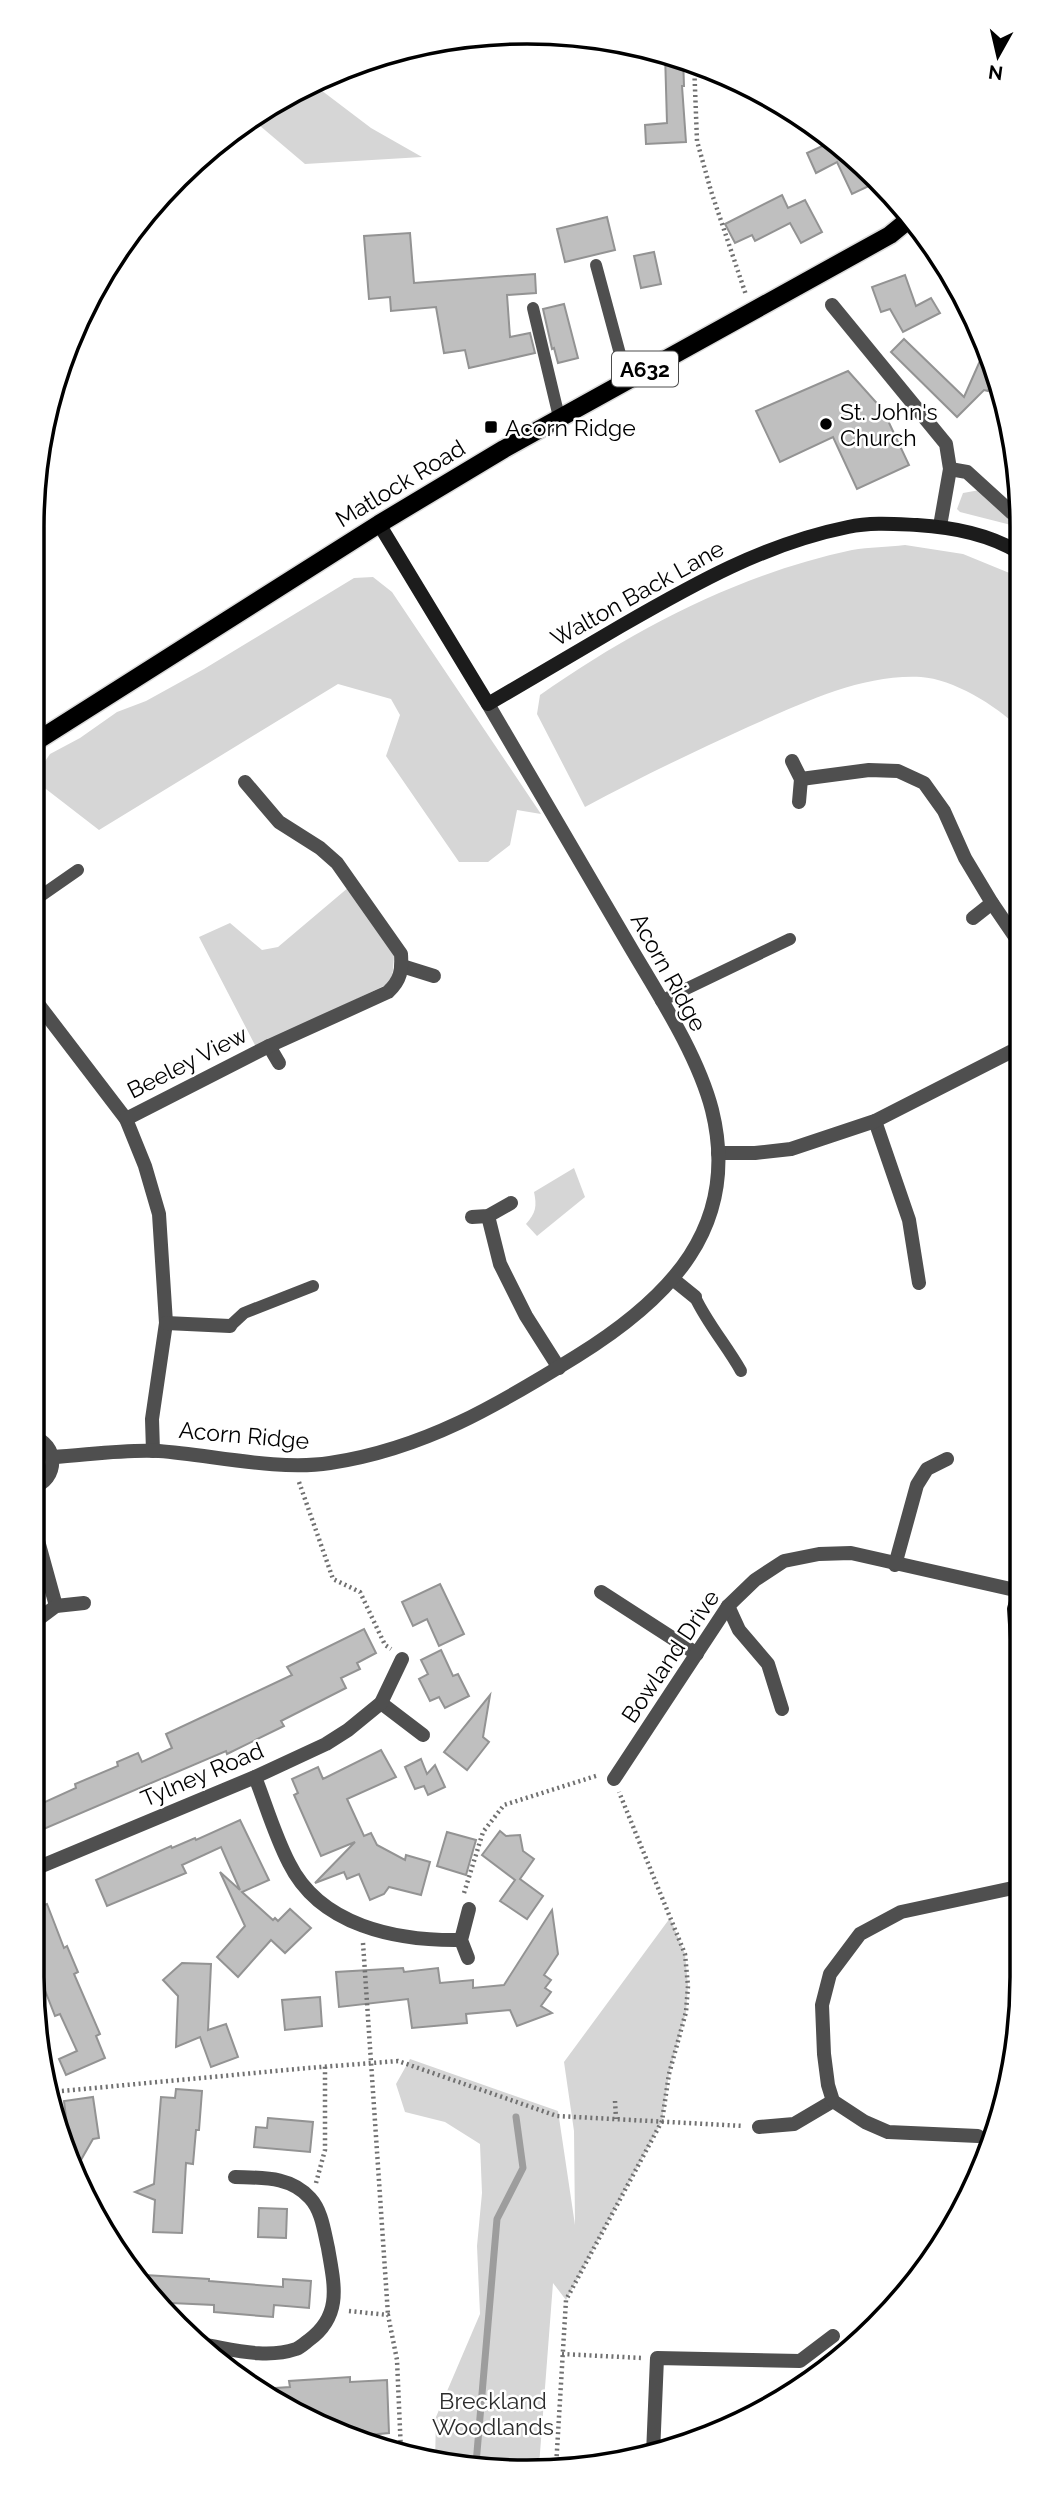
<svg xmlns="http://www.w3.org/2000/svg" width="1054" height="2504" viewBox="0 0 1054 2504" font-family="Raleway,sans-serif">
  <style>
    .green { fill: #d6d6d6 }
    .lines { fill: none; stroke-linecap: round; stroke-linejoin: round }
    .stream { stroke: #9d9d9d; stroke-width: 7 }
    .building { fill: #bfbfbf; stroke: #939393; stroke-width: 2 }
    .primary-casing { stroke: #dbdbdb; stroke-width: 21 }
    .path { stroke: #717171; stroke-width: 4.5; stroke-dasharray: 2 3.5; stroke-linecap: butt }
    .lane { stroke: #4f4f4f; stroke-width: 12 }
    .street { stroke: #4f4f4f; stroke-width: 14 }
    .secondary { stroke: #1c1c1c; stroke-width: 14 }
    .primary { stroke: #000; stroke-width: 18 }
    .poi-dot { fill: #000; stroke: #fff; stroke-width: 2.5 }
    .labels { text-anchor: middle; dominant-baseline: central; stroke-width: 5; stroke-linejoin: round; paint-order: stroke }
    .shield { fill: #fff; stroke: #4c4c4c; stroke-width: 2 }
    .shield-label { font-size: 21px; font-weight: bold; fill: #000 }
    .poi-label { font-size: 23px; fill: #000; stroke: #fff; text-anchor: start }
    .street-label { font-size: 23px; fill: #000; stroke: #fff }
    .park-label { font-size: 23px; fill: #2d2d2d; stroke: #fff }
    .rim { fill: none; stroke: #000; stroke-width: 3.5 }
  </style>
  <rect width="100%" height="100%" fill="#fff"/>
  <g class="green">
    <polygon points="312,81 313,84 371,128 422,157 305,164 259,125 257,114"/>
    <polygon points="980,490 1015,526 960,512 957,509 963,493"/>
    <path d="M905 545 963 554 1019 577V728C997 706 953 679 921 677 861 674 803 703 748 727 693 752 639 778 585 807L537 714 540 695C634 629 739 574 852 550 869 547 888 547 905 545Z"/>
    <polygon points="373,577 392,592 541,814 517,810 510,845 488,862 459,862 386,756 400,715 391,699 338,684 99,830 33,779 50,754 80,738 117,712 146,701 204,669 354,578"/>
    <polygon points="349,887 388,943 394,956 392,982 256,1047 199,937 230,923 262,950 278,947"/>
    <path d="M574 1168 585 1197 537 1236 526 1224C536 1213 537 1206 534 1192Z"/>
    <polygon points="670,1918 685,1954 688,1986 686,2012 669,2074 662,2121 566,2300 553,2283 539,2466 435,2463 436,2417 480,2314 477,2246 482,2193 480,2144 445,2122 405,2112 396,2084 410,2059 558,2111 575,2225 574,2131 564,2062"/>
  </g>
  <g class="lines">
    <polyline class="stream" points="476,2464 497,2219 523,2168 516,2117"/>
  </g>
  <g class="building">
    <polygon points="665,53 683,57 684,86 682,86 686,142 646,144 645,125 667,123"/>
    <polygon points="822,130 828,134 863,168 871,185 852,194 837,162 816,173 807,153 827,144"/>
    <polygon points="782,195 788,208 805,200 822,232 801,243 790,223 755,241 752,235 735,243 725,224"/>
    <polygon points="607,217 615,250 565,262 557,229"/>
    <polygon points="410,233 414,283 535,274 536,293 507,295 510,337 530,333 535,353 469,368 465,350 444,353 436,307 391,311 390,297 369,299 364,236"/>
    <polygon points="654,252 661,284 641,288 634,256"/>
    <polygon points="905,275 916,306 931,298 940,313 903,332 890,309 881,312 872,287"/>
    <polygon points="564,304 578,358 558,363 554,348 552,349 543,309"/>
    <polygon points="904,339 964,397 987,345 1000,392 989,388 988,391 984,390 957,417 891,352"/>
    <polygon points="848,371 883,410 909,465 857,489 833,437 780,462 756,411"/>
    <polygon points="440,1584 464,1634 439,1646 427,1619 413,1626 402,1602"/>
    <polygon points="364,1629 376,1653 357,1663 360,1669 341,1678 346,1688 281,1721 284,1726 227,1754 226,1751 32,1834 32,1798 43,1803 76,1788 75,1784 118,1766 117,1762 138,1753 142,1762 172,1748 166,1734 292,1675 287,1667"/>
    <polygon points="441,1650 453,1676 458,1674 469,1696 445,1708 439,1697 430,1701 419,1679 428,1674 421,1660"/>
    <polygon points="490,1695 483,1737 489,1742 467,1770 444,1752"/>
    <polygon points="381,1750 396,1777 347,1799 364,1836 371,1833 377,1845 405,1860 406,1855 430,1862 421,1895 389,1887 384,1894 370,1900 359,1874 347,1879 344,1872 315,1883 355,1842 321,1856 294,1795 298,1793 292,1779 318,1767 323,1779"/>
    <polygon points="421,1759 427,1774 435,1765 445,1787 428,1795 424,1786 415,1789 405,1767"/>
    <polygon points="240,1820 269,1880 242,1892 273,1920 275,1918 278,1921 290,1909 311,1928 285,1953 271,1940 238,1977 217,1957 245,1926 220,1872 240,1890 221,1847 182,1865 186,1873 107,1906 96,1880 171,1846 172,1848 195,1838 196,1840"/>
    <polygon points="500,1831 506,1836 520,1835 523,1851 534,1859 520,1879 543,1896 527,1919 500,1901 515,1880 482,1855"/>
    <polygon points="447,1832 476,1840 466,1875 437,1866"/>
    <polygon points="47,1904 64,1948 67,1946 78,1972 74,1974 100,2034 96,2036 105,2058 66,2075 59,2059 77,2051 60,2014 55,2016 32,1957 32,1909"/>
    <polygon points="552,1910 558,1954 544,1975 551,1980 545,1988 551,1992 541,2006 552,2013 517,2026 510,2010 466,2014 467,2023 412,2028 408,1999 339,2007 336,1972 403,1968 404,1972 438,1968 440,1983 473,1980 473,1988 504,1985"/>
    <polygon points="182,1963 211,1964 208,2030 226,2024 238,2057 211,2067 200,2037 176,2047 178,1996 163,1980"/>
    <polygon points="320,1997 322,2026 285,2030 282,2000"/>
    <polygon points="176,2089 202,2091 199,2130 196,2130 193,2164 186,2163 182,2233 153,2232 155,2200 135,2192 154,2184 161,2097 175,2098"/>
    <polygon points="93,2097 99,2138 93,2139 74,2172 59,2139 67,2125 64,2101"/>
    <polygon points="268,2118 313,2122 310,2152 254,2147 256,2127 267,2128"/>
    <polygon points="259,2208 287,2209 286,2238 258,2237"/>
    <polygon points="145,2275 209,2279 209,2281 283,2287 283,2279 311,2281 309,2308 274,2305 273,2317 214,2312 214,2305 171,2303 171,2305 156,2304 144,2289"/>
    <polygon points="350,2377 350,2382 387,2380 389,2433 368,2435 368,2440 280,2406 258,2389 290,2387 289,2381"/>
  </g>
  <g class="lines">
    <defs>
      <polyline id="primary" points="32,744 379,524 504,449 890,235 912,217"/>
    </defs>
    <use href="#primary" class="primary-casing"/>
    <g class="path">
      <polyline points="694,62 697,141 711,191 746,295"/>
      <polyline points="299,1482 333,1579 360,1592 385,1645 391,1649"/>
      <polyline points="464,1893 483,1832 504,1805 599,1775"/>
      <polyline points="363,1943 388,2315"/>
      <polyline points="51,2092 308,2068 398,2061 557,2116 744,2126"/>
      <polyline points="615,2101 616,2119"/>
      <polyline points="316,2183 325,2150 325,2066"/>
      <polyline points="349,2311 388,2315 397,2360 401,2452"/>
      <polyline points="562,2354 642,2358"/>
      <polyline points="556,2467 566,2300 662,2121 669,2074 686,2012 688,1986 685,1954 619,1792"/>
    </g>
    <g class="lane">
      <polyline points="596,265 627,380"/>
      <polyline points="533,308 559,417"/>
      <polyline points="32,902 78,870"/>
      <polyline points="661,1001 790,939"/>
      <path d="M695 1297C707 1323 727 1346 741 1371"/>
      <polyline points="230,1326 244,1313 313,1286"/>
    </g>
    <g class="street">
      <polyline points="832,305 946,444 950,469 940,526"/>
      <polyline points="950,469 967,472 1012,513"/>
      <polyline points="792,761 801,779 799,802"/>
      <polyline points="801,779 869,770 898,771 924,783 944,811 965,858 992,903 1020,944"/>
      <polyline points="973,918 992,903"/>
      <polyline points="402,966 434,976"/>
      <polyline points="32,996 126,1119 145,1166 159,1214 166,1323 152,1419 153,1451"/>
      <polyline points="269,1046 279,1063"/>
      <path d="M126 1119 269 1046 388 992C401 980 402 970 401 954L337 863 320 848 279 822 245 782"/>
      <polyline points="875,1121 909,1220 919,1283"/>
      <polyline points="718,1153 755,1153 791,1149 875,1121 1020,1047"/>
      <polyline points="488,1216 500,1264 526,1316 559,1368"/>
      <polyline points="472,1217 488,1216 511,1203"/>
      <polyline points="674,1280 695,1297"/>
      <polyline points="166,1323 230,1326"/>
      <path d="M53 1457C87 1455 124 1449 159 1451 212 1455 278 1471 330 1463 424 1449 498 1405 577 1356 669 1299 741 1227 712 1110 697 1052 655 990 625 938 579 860 533 782 488 704"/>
      <path d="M32 1487C59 1481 59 1443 32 1437"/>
      <polyline points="32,1519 56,1606"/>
      <polyline points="895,1565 917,1485 927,1469 947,1459"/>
      <polyline points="601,1592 697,1654"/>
      <polyline points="728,1606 739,1630 768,1664 782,1709"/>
      <polyline points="36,1621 56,1606 84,1603"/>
      <polyline points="381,1703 423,1735"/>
      <path d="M255 1777C266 1805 275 1836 289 1863 320 1926 396 1941 461 1940"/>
      <polyline points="614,1779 728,1606 755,1580 784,1561 819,1554 851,1553 1019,1591"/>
      <polyline points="32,1870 255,1777 326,1744 348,1730 381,1703 402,1659"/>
      <polyline points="468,1958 461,1940 469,1909"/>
      <polyline points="759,2127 794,2124 833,2101"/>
      <polyline points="978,2136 888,2132 865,2122 833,2101 828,2085 824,2054 822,2005 830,1974 860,1934 901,1912 1022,1886"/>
      <path d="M205 2345C235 2350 267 2359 296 2349 301 2347 305 2343 309 2340 343 2315 334 2284 328 2248 324 2231 322 2211 310 2198 290 2176 263 2178 235 2177"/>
      <polyline points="653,2454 657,2358 800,2361 833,2336"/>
    </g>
    <g class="secondary">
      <path d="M379 524 488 704C532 678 576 652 621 626 694 584 764 544 848 527 871 522 895 524 917 525 952 527 988 534 1018 552"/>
      <polyline points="1021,1584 1014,1609 1022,1731"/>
    </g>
    <use href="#primary" class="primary"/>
  </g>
  <g class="poi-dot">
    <circle cx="826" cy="424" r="7"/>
    <rect x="484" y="420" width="14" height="14" rx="3.5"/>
  </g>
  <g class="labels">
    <rect class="shield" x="612" y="351.5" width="66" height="35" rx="5"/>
    <g class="shield-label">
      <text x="645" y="369">A632</text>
    </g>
    <g class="poi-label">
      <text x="840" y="411">St. John's<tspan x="840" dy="26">Church</tspan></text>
      <text x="505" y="427">Acorn Ridge</text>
    </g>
    <g class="street-label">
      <text transform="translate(400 483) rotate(-31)">Matlock Road</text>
      <text transform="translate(637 593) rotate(-29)">Walton Back Lane</text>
      <text transform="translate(669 972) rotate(61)">Acorn Ridge</text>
      <text transform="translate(187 1062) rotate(-27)">Beeley View</text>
      <text transform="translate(244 1435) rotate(5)">Acorn Ridge</text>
      <text transform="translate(670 1656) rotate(-56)">Bowland Drive</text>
      <text transform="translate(202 1774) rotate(-23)">Tylney Road</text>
    </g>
    <g class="park-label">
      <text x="493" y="2400">Breckland<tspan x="493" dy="26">Woodlands</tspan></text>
    </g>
  </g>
  <path d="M0 0H1054V2504H0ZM527 44H527A483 483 0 0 1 1010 527V1977A483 483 0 0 1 527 2460H527A483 483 0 0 1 44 1977V527A483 483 0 0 1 527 44Z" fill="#fff" fill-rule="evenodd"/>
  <path class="rim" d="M527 44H527A483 483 0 0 1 1010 527V1977A483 483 0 0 1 527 2460H527A483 483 0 0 1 44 1977V527A483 483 0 0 1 527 44Z"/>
  <g transform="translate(998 56) rotate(188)" stroke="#ffffff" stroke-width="5" paint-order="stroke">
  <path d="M0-5L12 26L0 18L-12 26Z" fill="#000000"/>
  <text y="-10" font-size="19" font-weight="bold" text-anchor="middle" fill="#000000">N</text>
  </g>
</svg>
